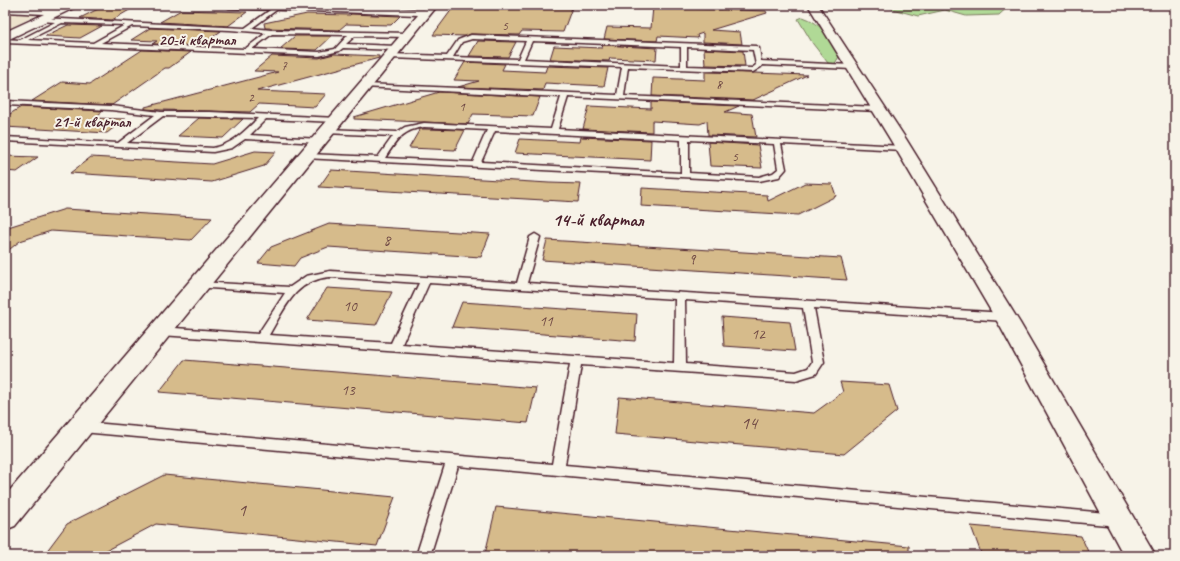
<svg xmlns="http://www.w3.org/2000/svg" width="1180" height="561" viewBox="0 0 1180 561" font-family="Caveat,sans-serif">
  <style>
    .built { fill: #ede2cc }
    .green { fill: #b0d996; stroke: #7d7c60 }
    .building { fill: #d6bb8b; stroke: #4a1f2b }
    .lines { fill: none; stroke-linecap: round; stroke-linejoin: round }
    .lane-casing { stroke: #4a1f2b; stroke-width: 3 }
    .street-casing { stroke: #4a1f2b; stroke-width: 3 }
    .lane { fill: #f7f3e8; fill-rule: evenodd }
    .street { fill: #f7f3e8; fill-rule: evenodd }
    .labels { text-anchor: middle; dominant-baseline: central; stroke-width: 4; stroke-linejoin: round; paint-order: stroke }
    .far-number-label { font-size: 13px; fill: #6d4643 }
    .number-label { font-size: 15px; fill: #6d4643 }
    .far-quarter-label { font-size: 16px; font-weight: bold; fill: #4a1f2b; stroke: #f7f3e8 }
    .near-number-label { font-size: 18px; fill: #6d4643 }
    .quarter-label { font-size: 19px; font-weight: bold; fill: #4a1f2b; stroke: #f7f3e8 }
  </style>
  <rect width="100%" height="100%" fill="#f7f3e8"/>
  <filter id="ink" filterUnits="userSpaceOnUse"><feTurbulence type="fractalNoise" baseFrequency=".025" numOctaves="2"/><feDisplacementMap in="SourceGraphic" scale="8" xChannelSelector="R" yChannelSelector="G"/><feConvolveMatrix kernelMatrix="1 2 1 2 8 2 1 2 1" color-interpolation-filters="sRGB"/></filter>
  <g filter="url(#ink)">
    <polygon class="built" points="5,11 42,12 5,31"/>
    <g class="green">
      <polygon points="888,5 1010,5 999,15 966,16 945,10 918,16 892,9"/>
      <path d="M803 17C822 23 830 39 840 55L834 65 828 63 813 44 798 19Z"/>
    </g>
    <g class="building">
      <polygon points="455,5 573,5 563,32 522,31 519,35 471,34 464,36 433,35"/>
      <polygon points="102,7 133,8 112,20 80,18"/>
      <polygon points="653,7 766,11 767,13 711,30 740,32 742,44 703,42 703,33 697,35 698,38 658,36 657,41 604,39 607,27 651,28"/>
      <polygon points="181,10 247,12 228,26 160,22"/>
      <polygon points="307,14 350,15 351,14 400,16 391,25 346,24 339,30 265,28 264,23"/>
      <polygon points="68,25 102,26 80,38 45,36"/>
      <polygon points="150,28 221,31 200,46 152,44 157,41 131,40"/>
      <polygon points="295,36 332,36 317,50 280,49"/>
      <polygon points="478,41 516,42 508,57 469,56"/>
      <polygon points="603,45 657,48 656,60 610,58 609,61 550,59 554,46 602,48"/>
      <polygon points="704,49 743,51 745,66 705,65"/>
      <polygon points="142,50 191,52 169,68 165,68 112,105 32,101 62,82 90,84"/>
      <polygon points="334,54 379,56 379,58 257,91 326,94 315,107 259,104 250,112 161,110 145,109 145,107 278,72 254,71 272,56 319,58"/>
      <polygon points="465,62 505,64 502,70 545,72 547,66 608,68 604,86 545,83 543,90 458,87 479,81 454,80"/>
      <polygon points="705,72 754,73 807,75 753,100 652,96 653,78 705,80"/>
      <polygon points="439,92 540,97 533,116 473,114 468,124 354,119 354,117"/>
      <polygon points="651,102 739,106 725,112 752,114 756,137 708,135 707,121 700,124 652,121 652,132 583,129 589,106 651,109"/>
      <polygon points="21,107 103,111 94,118 125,119 107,133 5,127 5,117"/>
      <polygon points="199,118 243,119 223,138 178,136"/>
      <polygon points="420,129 424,129 465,130 455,150 409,148"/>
      <polygon points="581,137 651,140 650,160 515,153 520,139 580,142"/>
      <polygon points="708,142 758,145 762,168 710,166"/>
      <polygon points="255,151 276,152 264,166 212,182 70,173 91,157 212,164"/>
      <polygon points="5,156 38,157 17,172 5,171"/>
      <polygon points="331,170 549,183 581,184 578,202 319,187"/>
      <polygon points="805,183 832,184 836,196 798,215 641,206 642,188 767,195 768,201"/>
      <polygon points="65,209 212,218 191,240 51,231 20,241 5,253 5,228"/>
      <polygon points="329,224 490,234 481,257 328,247 300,258 294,266 258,263 271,247"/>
      <polygon points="547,240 841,258 847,280 542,260"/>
      <polygon points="327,288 392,292 376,325 307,320"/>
      <polygon points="462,302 637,314 635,341 452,327"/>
      <polygon points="722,317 790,322 795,351 724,346"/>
      <polygon points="184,360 400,377 536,388 528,423 159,392"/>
      <polygon points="840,382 889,385 897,411 844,454 615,434 619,397 814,413 843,392"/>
      <polygon points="164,475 395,497 377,546 156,524 101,553 99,556 43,556 67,524"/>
      <polygon points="496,507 909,546 909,556 503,556 485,554"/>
      <polygon points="971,526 1081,536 1090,556 982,556"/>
    </g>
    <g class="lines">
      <defs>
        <g id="lane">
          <path d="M277 5 279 6V8L252 28 271 30 407 33 410 35 407 37 355 36 346 44 397 46 400 48 397 50 343 48 339 51 319 56 5 43V39L20 40 55 22 39 21V19L41 18 245 28ZM62 23 125 25 93 43 28 40ZM132 26 230 30 266 33 245 49 101 43ZM272 34 348 35 335 49 319 52 252 49Z"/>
          <path d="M471 35 756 46 759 48 761 61 852 65 855 67 852 69 762 65 761 67 753 72 628 67 624 96 878 107 882 109 878 111 568 97 558 129 903 146 907 148 903 150 781 144 786 169 779 177 759 181 304 158 303 156 307 154 378 157 393 136 325 133 324 131 328 129 397 132 405 127 424 123 551 129 561 97 363 87 362 86 365 84 617 95 622 67 390 58 387 56 390 54 447 56 458 40ZM472 39 526 41 518 59 453 57 462 42ZM532 41 681 47V66L524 59ZM687 47 753 50 756 65 752 68 687 66ZM424 127 487 130 473 162 385 158C397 140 402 130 424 127ZM495 131 681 140V173L481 162ZM689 140 774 144 778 169 773 173 759 177 689 173Z"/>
          <path d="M5 101 111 106 161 112H210L337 118 341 120 337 122 266 119 250 135 320 139 324 141 320 143 245 139 232 148 213 152 5 141V137L118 143 155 115 111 110 5 105ZM163 116 258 118C244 132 233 144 213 148L127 143Z"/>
          <path d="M535 234 540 237 527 283 1005 313 1009 314 1010 317 1009 320 1005 321 814 308 824 362 816 374 796 380 581 365 565 465 1118 514 1123 516 1125 520 1123 524 1118 526 458 466 430 556H416L445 465 82 432 78 430 76 427 78 424 82 422 552 464 570 364 161 335 157 334 156 331 157 328 161 327 258 334 285 293 195 287 194 285 195 283 199 282 290 287 306 276 330 271 517 283 530 237ZM330 277 419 283 391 343 269 335C285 308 295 280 330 277ZM429 283 675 299 674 363 402 344ZM685 300 803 308 812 362 808 368 796 372 686 364Z"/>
        </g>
        <g id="street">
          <polygon points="63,5 77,5 76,7 5,41 5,32 44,14 5,12 5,6 57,8"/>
          <polygon points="224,5 323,5 424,9 427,5 438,5 15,526 5,530 5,496 418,15 229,8"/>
          <polygon points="808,5 818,5 906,139 1020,323 1156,556 1124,556 1001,328 890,139"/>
        </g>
      </defs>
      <use href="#lane" class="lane-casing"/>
      <use href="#street" class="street-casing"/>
      <use href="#lane" class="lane"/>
      <use href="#street" class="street"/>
    </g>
  </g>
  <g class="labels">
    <g class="far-number-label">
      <text x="505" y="26">5</text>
      <text x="284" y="66">7</text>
      <text x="719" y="85">8</text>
      <text x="251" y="98">2</text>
      <text x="462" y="107">1</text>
      <text x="735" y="157">5</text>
    </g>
    <g class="number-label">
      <text x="387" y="240">8</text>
      <text x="692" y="259">9</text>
      <text x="350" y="306">10</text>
      <text x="546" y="321">11</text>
      <text x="758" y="334">12</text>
      <text x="348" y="390">13</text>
    </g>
    <g class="far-quarter-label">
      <text x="197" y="40">20-й квартал</text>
      <text x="92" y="122">21-й квартал</text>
    </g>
    <g class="near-number-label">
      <text x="749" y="423">14</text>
      <text x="242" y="510">1</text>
    </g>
    <g class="quarter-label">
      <text x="598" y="220">14-й квартал</text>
    </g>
  </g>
  <rect width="1180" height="561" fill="none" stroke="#f7f3e8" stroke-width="20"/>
  <rect x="10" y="10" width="1160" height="541" fill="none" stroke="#4a1f2b" stroke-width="1.5" filter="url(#ink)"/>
</svg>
